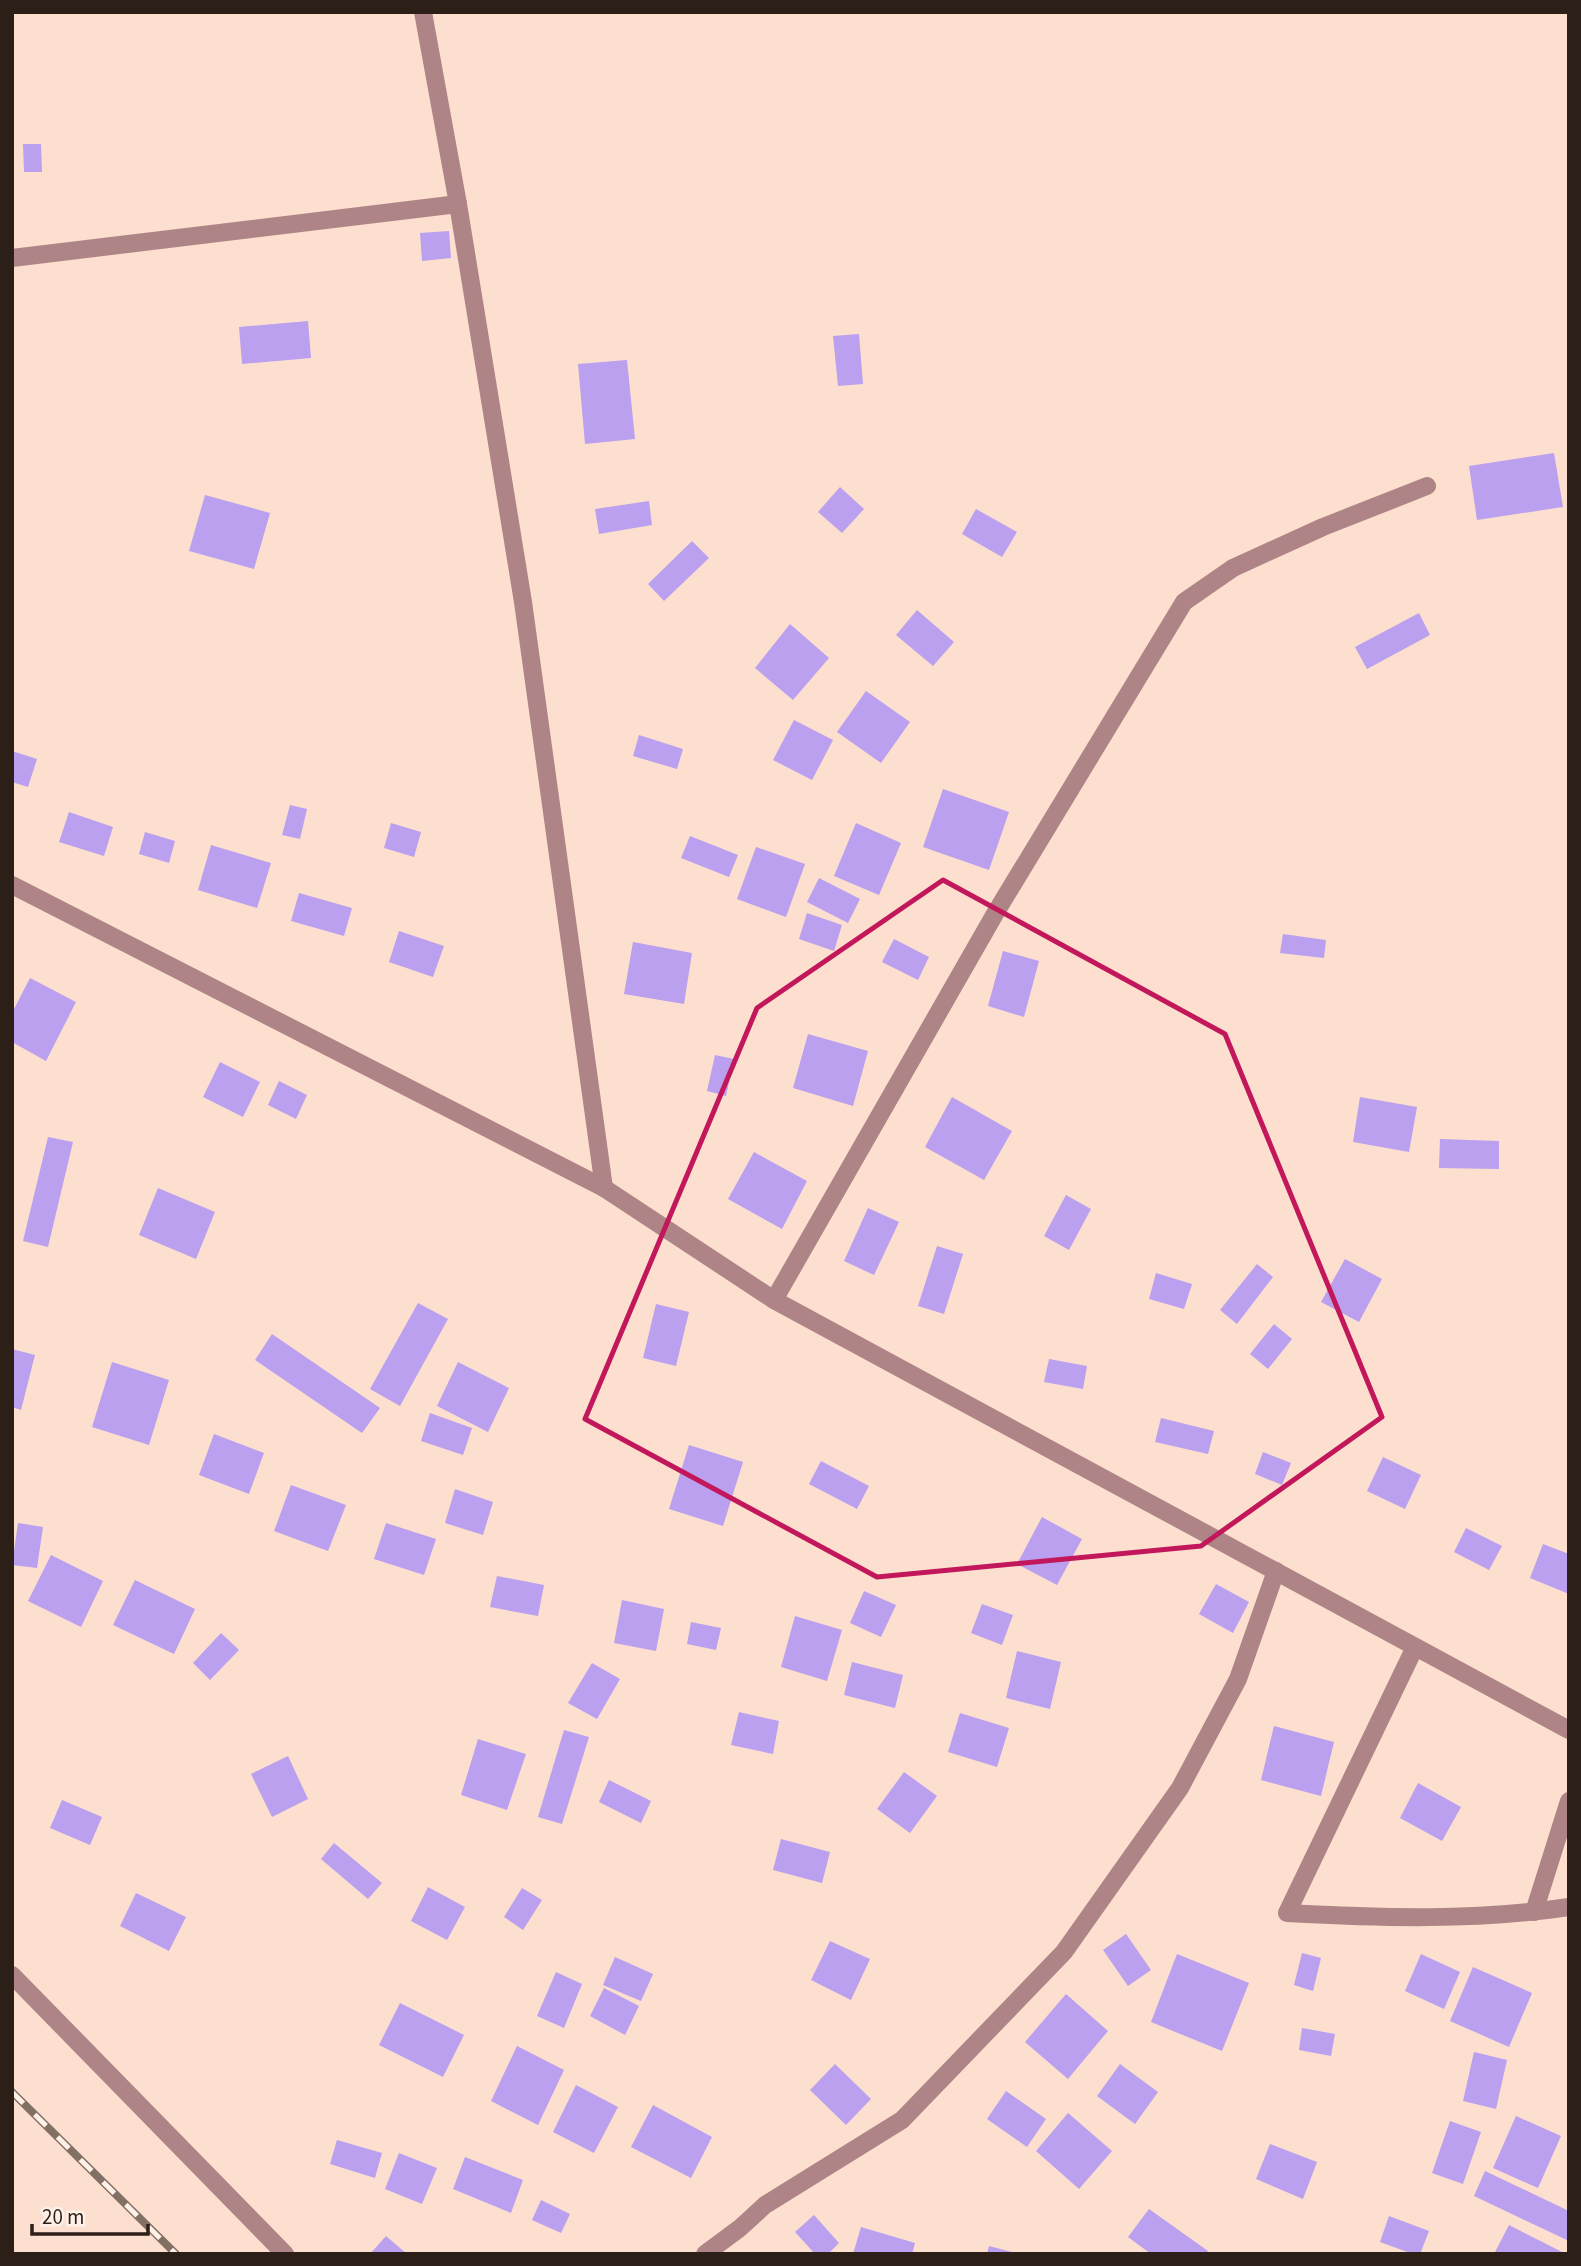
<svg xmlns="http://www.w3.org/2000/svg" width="1581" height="2266" viewBox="0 0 1581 2266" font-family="'Source Sans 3',sans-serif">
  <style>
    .building { fill: #baa0ef }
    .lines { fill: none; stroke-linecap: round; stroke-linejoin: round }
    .service { stroke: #ae8486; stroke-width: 18 }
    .minor { stroke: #ae8486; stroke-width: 18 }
    .rail-casing { stroke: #837065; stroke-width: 8 }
    .rail { stroke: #fff0e8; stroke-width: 5; stroke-dasharray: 16; stroke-linecap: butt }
    .marked { fill: none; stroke: #c2185b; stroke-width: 5; stroke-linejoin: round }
  </style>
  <rect width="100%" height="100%" fill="#fcdfcf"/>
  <g class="building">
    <polygon points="23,144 41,144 42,172 24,172"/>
    <polygon points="449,231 451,258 422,261 420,233"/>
    <polygon points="308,321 311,358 242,364 239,327"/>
    <polygon points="859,334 863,384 838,386 833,336"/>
    <polygon points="627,360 635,439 585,444 578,364"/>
    <polygon points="1554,453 1563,507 1477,520 1469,466"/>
    <polygon points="840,487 864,509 842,533 818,512"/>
    <polygon points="205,495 270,513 254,569 189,551"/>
    <polygon points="649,501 652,525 599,534 595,509"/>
    <polygon points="976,509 1017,532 1002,557 962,534"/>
    <polygon points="692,541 709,558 664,601 648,584"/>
    <polygon points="917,610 954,642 933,666 896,635"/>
    <polygon points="1419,613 1430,635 1367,669 1355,647"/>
    <polygon points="790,624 829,658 793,700 755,668"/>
    <polygon points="866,691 910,722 881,763 837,732"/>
    <polygon points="794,720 833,740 812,780 773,760"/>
    <polygon points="639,735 683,749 677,769 633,756"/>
    <polygon points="12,751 37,759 28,787 12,782"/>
    <polygon points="943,789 1009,812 989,870 923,847"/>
    <polygon points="290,805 307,809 300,839 282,835"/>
    <polygon points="69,812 113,827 104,856 59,842"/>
    <polygon points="391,823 421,832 414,857 384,848"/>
    <polygon points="856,823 901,843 879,895 834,876"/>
    <polygon points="145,832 175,841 169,863 139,854"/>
    <polygon points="690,836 738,855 729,877 681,858"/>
    <polygon points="211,845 271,863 257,908 198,890"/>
    <polygon points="756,847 805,864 786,917 737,899"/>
    <polygon points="819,878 860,899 848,923 807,902"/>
    <polygon points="299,893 352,908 344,936 291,921"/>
    <polygon points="807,913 842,925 834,951 799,939"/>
    <polygon points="399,931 444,946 433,977 389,962"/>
    <polygon points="1283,934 1326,940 1324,958 1280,953"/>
    <polygon points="894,939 929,957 918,980 882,962"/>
    <polygon points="633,942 692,953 684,1004 624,994"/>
    <polygon points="1003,951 1039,961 1024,1017 988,1006"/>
    <polygon points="30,978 76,1002 46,1061 12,1042 12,1013"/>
    <polygon points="808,1034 868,1051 853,1106 793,1088"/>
    <polygon points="715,1055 734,1059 726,1096 707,1091"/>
    <polygon points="220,1062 260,1082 243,1117 203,1097"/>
    <polygon points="279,1081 307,1095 296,1119 268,1105"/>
    <polygon points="952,1097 1012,1131 984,1180 925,1147"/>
    <polygon points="1360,1097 1417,1107 1409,1152 1353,1142"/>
    <polygon points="48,1137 73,1142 48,1247 23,1241"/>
    <polygon points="1440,1139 1499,1141 1499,1169 1439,1168"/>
    <polygon points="754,1152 807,1181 782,1229 728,1199"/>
    <polygon points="158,1188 215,1212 196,1259 139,1235"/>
    <polygon points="1066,1195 1091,1209 1069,1250 1044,1236"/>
    <polygon points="868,1208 899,1222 874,1275 844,1261"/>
    <polygon points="937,1246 963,1254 944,1314 918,1306"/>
    <polygon points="1345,1259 1382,1279 1359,1322 1321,1302"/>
    <polygon points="1257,1264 1273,1277 1237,1324 1220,1310"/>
    <polygon points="1156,1273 1192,1284 1184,1309 1149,1299"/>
    <polygon points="418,1303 448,1319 400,1406 370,1389"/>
    <polygon points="656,1304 689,1312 676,1366 643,1358"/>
    <polygon points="1274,1324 1292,1339 1268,1369 1250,1354"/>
    <polygon points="272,1334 380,1408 362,1433 255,1360"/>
    <polygon points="12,1349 35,1355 21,1410 12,1407"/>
    <polygon points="1049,1359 1087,1366 1083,1389 1044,1382"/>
    <polygon points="112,1362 169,1380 149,1445 92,1427"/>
    <polygon points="458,1362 509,1388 488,1432 437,1406"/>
    <polygon points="430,1413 472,1428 463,1455 421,1441"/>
    <polygon points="1161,1418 1214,1431 1208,1454 1155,1442"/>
    <polygon points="214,1434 264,1453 249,1494 199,1475"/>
    <polygon points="689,1445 743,1462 723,1526 669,1509"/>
    <polygon points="1263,1452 1291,1463 1282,1485 1255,1474"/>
    <polygon points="1383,1457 1421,1475 1405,1509 1367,1491"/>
    <polygon points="821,1461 869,1486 857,1509 809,1484"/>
    <polygon points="291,1485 346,1505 328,1551 274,1531"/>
    <polygon points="455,1489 493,1502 483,1535 445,1523"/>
    <polygon points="1042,1517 1082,1539 1057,1585 1017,1564"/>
    <polygon points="18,1523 43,1527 37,1568 12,1565"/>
    <polygon points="386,1523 436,1539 424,1575 374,1559"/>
    <polygon points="1466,1528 1502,1546 1489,1570 1454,1552"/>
    <polygon points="1543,1544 1569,1554 1569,1594 1530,1578"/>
    <polygon points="51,1555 103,1581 81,1627 28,1601"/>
    <polygon points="497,1576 544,1585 538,1616 490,1607"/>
    <polygon points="135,1580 195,1609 174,1654 113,1625"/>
    <polygon points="1216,1584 1249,1602 1233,1633 1199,1614"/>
    <polygon points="864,1591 896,1605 881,1637 850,1623"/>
    <polygon points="622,1600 664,1609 656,1651 614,1643"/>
    <polygon points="982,1604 1013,1615 1002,1645 971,1633"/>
    <polygon points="795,1616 842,1630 827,1681 781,1667"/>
    <polygon points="691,1622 721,1628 716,1650 687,1644"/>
    <polygon points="221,1633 239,1650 210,1680 193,1663"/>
    <polygon points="1017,1651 1061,1662 1050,1709 1006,1698"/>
    <polygon points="852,1662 903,1675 895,1708 844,1695"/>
    <polygon points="592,1663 620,1679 597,1719 568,1703"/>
    <polygon points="739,1712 779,1721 773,1754 731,1745"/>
    <polygon points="960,1713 1009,1728 997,1767 948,1752"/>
    <polygon points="1274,1726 1334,1742 1321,1796 1261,1780"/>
    <polygon points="564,1730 589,1737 562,1824 538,1817"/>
    <polygon points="478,1739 526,1754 507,1810 461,1795"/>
    <polygon points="288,1756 308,1799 272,1817 251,1774"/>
    <polygon points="904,1772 937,1796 910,1833 877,1809"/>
    <polygon points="609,1780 651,1801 641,1823 599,1802"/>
    <polygon points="1418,1783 1461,1807 1442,1841 1400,1818"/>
    <polygon points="62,1800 102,1817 90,1845 50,1828"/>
    <polygon points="781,1839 830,1852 822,1883 773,1870"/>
    <polygon points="334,1843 382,1883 368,1899 321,1859"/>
    <polygon points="428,1887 465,1907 447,1940 411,1921"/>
    <polygon points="522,1888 542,1900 523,1930 504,1917"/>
    <polygon points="136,1893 186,1917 169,1951 120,1926"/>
    <polygon points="1126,1934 1151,1970 1128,1986 1103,1950"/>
    <polygon points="830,1941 870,1959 851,2000 811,1980"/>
    <polygon points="1302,1953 1321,1958 1313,1991 1294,1985"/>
    <polygon points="1177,1954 1249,1983 1222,2051 1151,2022"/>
    <polygon points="1421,1954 1460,1972 1444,2009 1405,1991"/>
    <polygon points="615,1957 653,1974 641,2001 603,1985"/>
    <polygon points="1473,1967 1532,1993 1509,2047 1450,2021"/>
    <polygon points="556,1972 582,1984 564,2028 537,2016"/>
    <polygon points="604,1988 639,2006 625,2035 590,2016"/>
    <polygon points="1066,1994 1108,2031 1068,2079 1025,2042"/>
    <polygon points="400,2003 464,2035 443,2077 379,2045"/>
    <polygon points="1302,2028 1335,2034 1331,2056 1299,2050"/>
    <polygon points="517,2046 564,2070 538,2125 491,2101"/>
    <polygon points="1474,2052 1507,2060 1496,2109 1463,2101"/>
    <polygon points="835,2064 871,2099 846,2125 810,2090"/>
    <polygon points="1120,2064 1158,2092 1135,2124 1097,2096"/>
    <polygon points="576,2085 618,2107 594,2153 553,2132"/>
    <polygon points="1006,2091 1046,2119 1027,2147 987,2119"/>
    <polygon points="653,2105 712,2137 691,2178 631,2147"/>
    <polygon points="1068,2113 1112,2151 1079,2189 1036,2151"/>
    <polygon points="1516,2116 1561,2136 1538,2188 1493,2168"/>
    <polygon points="1450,2121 1481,2132 1463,2184 1432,2173"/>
    <polygon points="337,2140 382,2153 375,2178 330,2164"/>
    <polygon points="1270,2144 1317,2162 1303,2199 1256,2179"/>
    <polygon points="399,2153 437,2168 422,2204 385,2189"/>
    <polygon points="465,2157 523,2180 511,2213 453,2189"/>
    <polygon points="1485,2171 1569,2211 1569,2241 1474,2196"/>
    <polygon points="541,2200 570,2214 561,2233 532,2220"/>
    <polygon points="1149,2209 1208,2251 1206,2254 1151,2254 1128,2237"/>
    <polygon points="814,2215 839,2243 828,2254 815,2254 795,2232"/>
    <polygon points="1389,2216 1429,2231 1420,2254 1413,2254 1380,2242"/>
    <polygon points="1509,2225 1566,2254 1494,2254"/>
    <polygon points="861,2227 915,2243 912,2254 853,2254"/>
    <polygon points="386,2236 407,2254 370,2254"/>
    <polygon points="989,2246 1016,2253 1016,2254 987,2254"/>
  </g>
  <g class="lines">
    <g class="service">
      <polyline points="423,12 458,204 523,602 604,1188"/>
      <polyline points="12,258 458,204"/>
      <polyline points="774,1300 996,912 1184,602 1233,568 1323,527 1427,486"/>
      <path d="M1415 1647 1287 1913C1380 1918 1476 1921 1569 1907"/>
      <polyline points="1534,1912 1569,1801"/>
      <polyline points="705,2254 740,2228 765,2205 902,2120 1064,1952 1180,1788 1238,1679 1276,1571"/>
    </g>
    <g class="minor">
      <polyline points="12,885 604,1188 774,1300 1569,1730"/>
      <polyline points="12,1975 285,2254"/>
    </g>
    <defs>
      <polyline id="rail" points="12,2092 176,2254"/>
    </defs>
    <use href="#rail" class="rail-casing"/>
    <use href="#rail" class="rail"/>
  </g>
  <path class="marked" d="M943 880 1225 1034 1382 1417 1201 1546 877 1577 585 1419 757 1008Z"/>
  <rect width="1581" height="2266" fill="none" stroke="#2b1f17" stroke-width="28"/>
  <path d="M32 2224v10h116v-10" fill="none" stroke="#2b1f17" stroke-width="3.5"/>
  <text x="42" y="2224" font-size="21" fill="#2b1f17" stroke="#fff0e8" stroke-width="5" paint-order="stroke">20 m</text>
</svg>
